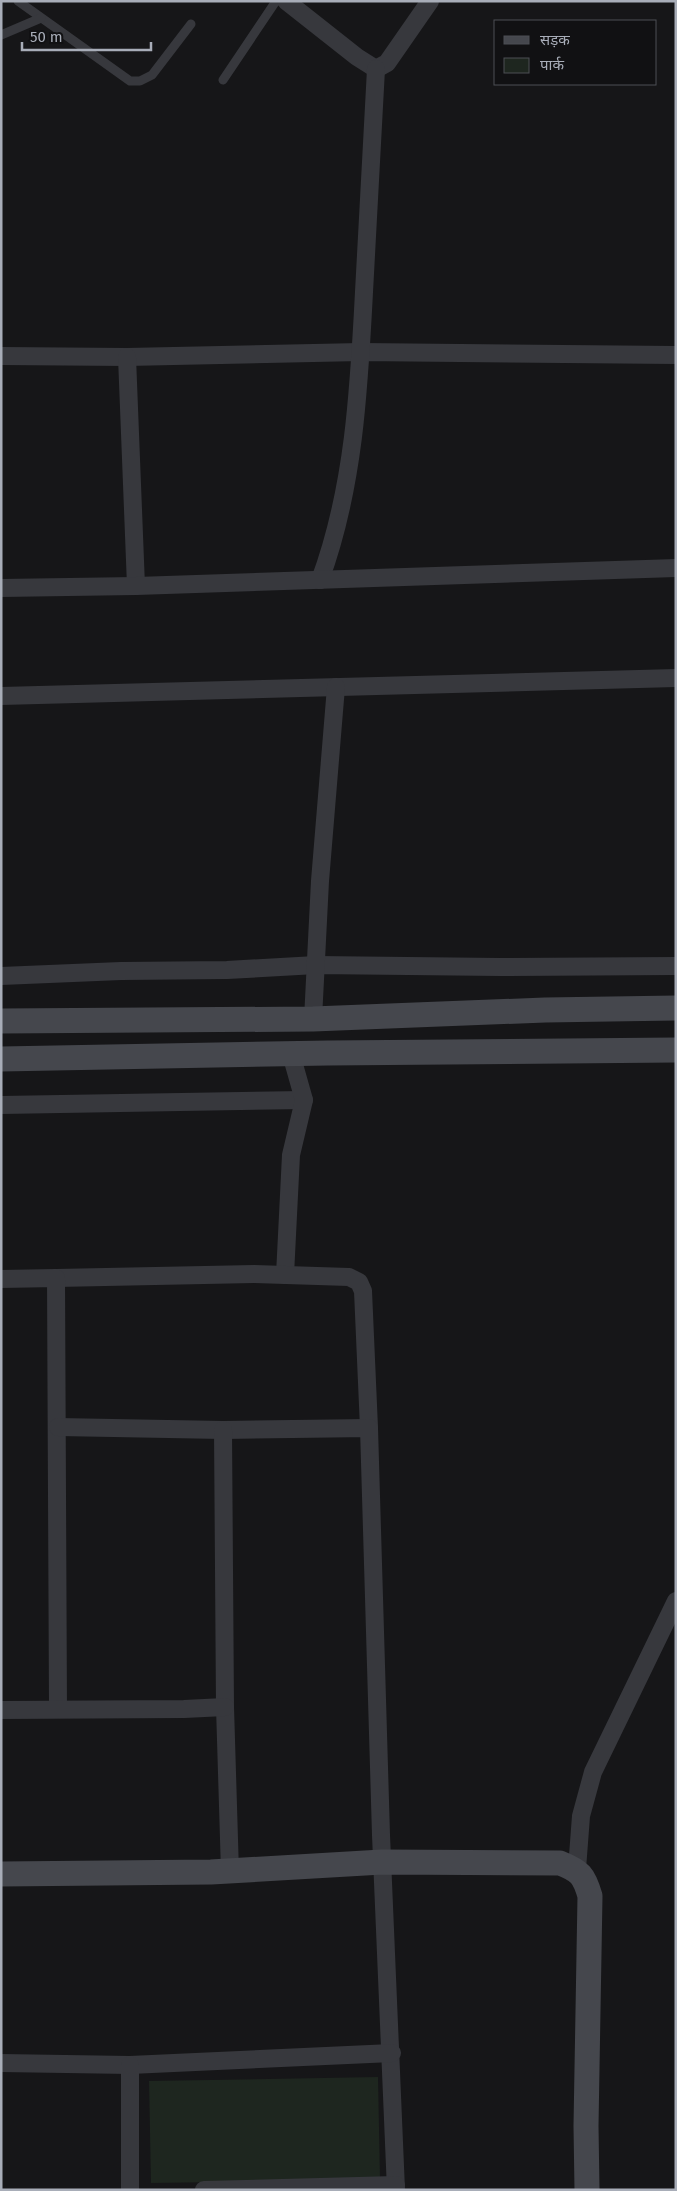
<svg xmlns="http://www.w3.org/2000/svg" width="677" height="2191" viewBox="0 0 677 2191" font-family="'Fira Sans','Noto Sans Devanagari',sans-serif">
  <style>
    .green { fill: #1e261f }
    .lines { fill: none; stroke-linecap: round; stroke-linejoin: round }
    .lane { stroke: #37383d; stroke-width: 9 }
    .street { stroke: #37383d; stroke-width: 18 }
    .secondary { stroke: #45474d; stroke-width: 25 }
  </style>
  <rect width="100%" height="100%" fill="#161618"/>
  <polygon class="green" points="378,2077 380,2180 151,2183 149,2081"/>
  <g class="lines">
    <g class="lane">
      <polyline points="18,1 130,81 140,81 152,75 191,24"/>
      <polyline points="1,35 41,18"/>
      <polyline points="223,80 276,1"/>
    </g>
    <g class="street">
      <polyline points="286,1 357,57 376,69"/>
      <polyline points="376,69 387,63 430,1"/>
      <polyline points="1,356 127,357 361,352 676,355"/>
      <polyline points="127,357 136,586"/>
      <path d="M320 580C354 488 359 389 364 292 368 218 372 144 376 69"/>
      <polyline points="1,588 136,586 676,568"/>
      <polyline points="1,696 676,678"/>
      <polyline points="1,976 121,971 227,970 316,965 500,967 676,966"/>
      <polyline points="313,1019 320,881 336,687"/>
      <polyline points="1,1105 304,1100"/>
      <polyline points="285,1275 291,1155 304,1100 291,1054"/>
      <polyline points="56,1278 254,1274 349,1277 359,1282 363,1291 369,1428"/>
      <polyline points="1,1279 56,1278 58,1708"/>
      <polyline points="58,1427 223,1430 369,1428 381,1835 396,2190"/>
      <polyline points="223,1430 225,1707 230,1872"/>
      <polyline points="1,1710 184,1709 225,1707"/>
      <polyline points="577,1869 581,1816 593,1772 676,1601"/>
      <polyline points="1,2063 130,2065 392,2053"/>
      <polyline points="130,2065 130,2190"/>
      <polyline points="204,2190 396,2185"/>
    </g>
    <g class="secondary">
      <polyline points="1,1021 313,1019 545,1010 676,1008"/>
      <polyline points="1,1059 328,1053 676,1050"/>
      <path d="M1 1874 211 1872 382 1862 560 1863C580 1871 584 1875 590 1896L586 2126 587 2190"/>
    </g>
  </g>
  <rect width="677" height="2191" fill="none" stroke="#a8adb8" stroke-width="5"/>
  <rect x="494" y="20" width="162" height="65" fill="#111113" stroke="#4d4f55"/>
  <rect x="504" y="36" width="25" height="8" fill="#45474d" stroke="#4d4f55"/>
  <text x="540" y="45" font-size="15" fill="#a8adb8">सड़क</text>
  <rect x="504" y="58" width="25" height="15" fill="#1e261f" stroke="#4d4f55"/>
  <text x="540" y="70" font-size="15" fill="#a8adb8">पार्क</text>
  <path d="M22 42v8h129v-8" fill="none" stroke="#a8adb8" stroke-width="2.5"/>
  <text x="30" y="42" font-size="15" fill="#a8adb8" stroke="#111113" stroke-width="4" paint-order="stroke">50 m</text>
</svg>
